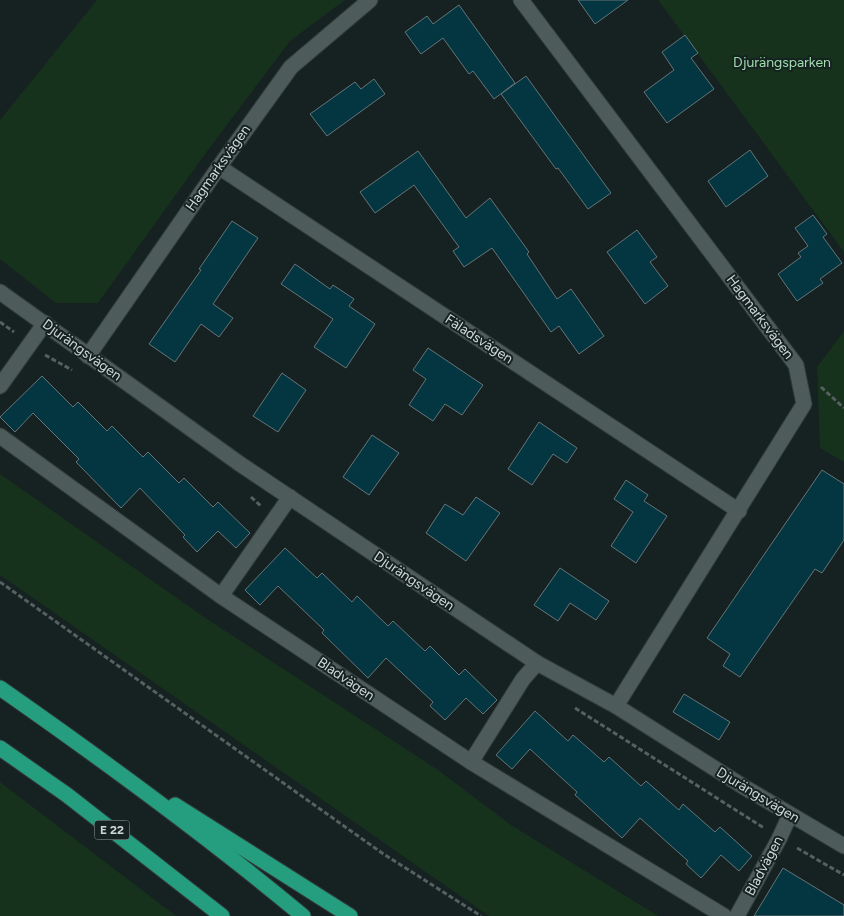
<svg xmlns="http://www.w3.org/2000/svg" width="844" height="916" viewBox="0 0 844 916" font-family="Figtree,sans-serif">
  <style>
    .green { fill: #16311c }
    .building { fill: #033641; stroke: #667478 }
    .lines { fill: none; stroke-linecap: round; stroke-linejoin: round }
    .minor-casing { stroke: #333c3c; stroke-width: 17 }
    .highway-casing { stroke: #333c3c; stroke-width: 17 }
    .path { stroke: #556060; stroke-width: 3; stroke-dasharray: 5 2.5; stroke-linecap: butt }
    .minor { stroke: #4d5b5a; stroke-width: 15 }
    .highway { stroke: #259e80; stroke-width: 15 }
    .labels { text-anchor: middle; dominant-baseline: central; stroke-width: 4; stroke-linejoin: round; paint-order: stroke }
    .shield { fill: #162222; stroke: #98a1a1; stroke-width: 1 }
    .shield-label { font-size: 12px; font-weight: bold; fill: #cfd7d7 }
    .park-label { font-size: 14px; fill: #9fdeab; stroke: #162222 }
    .street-label { font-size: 14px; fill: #cfd7d7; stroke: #162222 }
  </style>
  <rect width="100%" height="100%" fill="#162222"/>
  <g class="green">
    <polygon points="97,0 345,0 290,41 208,150 98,303 56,303 0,259 0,120"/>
    <polygon points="658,0 844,0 844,252"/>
    <polygon points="844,331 844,462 820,448 817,367"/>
    <polygon points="0,474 204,617 438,770 511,825 658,916 489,916 0,575"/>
    <polygon points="0,782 176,916 0,916"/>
  </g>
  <g class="building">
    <polygon points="578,0 628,0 595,24"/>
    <polygon points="459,5 515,83 494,99 473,71 469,74 443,38 421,54 405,32 427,16 433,24"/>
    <polygon points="685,35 698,53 691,58 714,89 667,123 644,92 674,70 662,52"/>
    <polygon points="526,76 611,193 588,209 558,168 556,169 501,94"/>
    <polygon points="374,79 385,94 327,136 310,114 355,82 361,89"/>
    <polygon points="750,150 768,176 726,207 708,181"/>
    <polygon points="418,151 466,218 490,198 529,252 527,254 557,299 571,289 604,336 579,354 559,326 551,332 492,248 464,267 453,251 459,247 414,185 375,213 360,192"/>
    <polygon points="813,215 827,234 823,237 842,263 820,279 823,283 797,301 778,274 801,257 798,253 808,246 795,228"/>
    <polygon points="232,221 258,238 213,304 233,318 219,337 201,324 175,362 149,344 201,270 199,269"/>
    <polygon points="637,230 657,257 650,262 668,286 645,304 607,252"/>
    <polygon points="295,264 330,289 333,285 354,299 349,306 375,324 346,368 314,347 333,319 281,284"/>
    <polygon points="428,348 483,385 462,415 445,404 433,421 409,405 426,379 413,370"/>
    <polygon points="282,373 306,390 278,432 253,416"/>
    <polygon points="42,376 73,407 78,402 107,431 112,426 143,457 148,452 179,483 184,478 213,507 218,502 250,533 236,548 218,531 197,552 183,537 185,535 140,488 121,508 76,462 79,459 33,413 15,432 0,417"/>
    <polygon points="539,422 577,448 567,463 553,454 532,485 508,469"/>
    <polygon points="372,435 399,453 369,495 343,477"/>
    <polygon points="822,470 844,484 844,540 822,573 815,569 740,677 723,666 730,654 707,638"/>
    <polygon points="626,480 648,495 644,501 667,516 636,563 611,546 633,512 614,499"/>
    <polygon points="476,497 500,513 466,561 426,533 445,504 463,515"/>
    <polygon points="285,548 317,578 322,573 352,602 357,596 388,626 393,621 425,651 430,646 459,675 465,669 497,700 483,714 466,698 445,720 430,706 433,702 386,658 368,678 322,633 324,630 278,586 260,605 245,590"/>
    <polygon points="560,568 609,601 596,620 570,603 558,621 534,605"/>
    <polygon points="684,694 730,722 719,740 673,712"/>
    <polygon points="535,711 568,741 573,735 604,762 609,757 641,786 646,781 679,810 683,804 715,832 720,827 752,856 739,871 721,855 701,878 686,864 688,861 640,818 622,838 575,795 577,792 530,749 512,769 496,755"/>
    <polygon points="783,868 844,905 844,916 754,916"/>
  </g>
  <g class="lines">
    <defs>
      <g id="minor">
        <polyline points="521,0 796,365 804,404 616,706"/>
        <polyline points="219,167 739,511"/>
        <polyline points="0,292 240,464 537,663 616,706 744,787 844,846"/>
        <polyline points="88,356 219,167 291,67 370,0"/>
        <polyline points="0,386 45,323"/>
        <polyline points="0,436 221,596 471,762 724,916"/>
        <polyline points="221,596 290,497"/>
        <polyline points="471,762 523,679 537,663"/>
        <polyline points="737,916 779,839 790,815"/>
      </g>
      <g id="highway">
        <path d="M0 688C103 760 206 835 303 916"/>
        <polyline points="0,748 67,795 222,916"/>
        <polyline points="175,805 350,916"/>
      </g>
    </defs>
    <use href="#minor" class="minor-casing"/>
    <use href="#highway" class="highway-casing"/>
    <g class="path">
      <polyline points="0,322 14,332"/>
      <polyline points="45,355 72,370"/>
      <polyline points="821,387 844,408"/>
      <polyline points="251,497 261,506"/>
      <polyline points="0,582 382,853 481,916"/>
      <polyline points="575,708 764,828"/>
      <polyline points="797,848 844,875"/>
    </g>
    <use href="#minor" class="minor"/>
    <use href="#highway" class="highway"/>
  </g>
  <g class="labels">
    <rect class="shield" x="94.5" y="820.5" width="35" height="19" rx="4"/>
    <g class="shield-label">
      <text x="112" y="830">E 22</text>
    </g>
    <g class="park-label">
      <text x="782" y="62">Djurängsparken</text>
    </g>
    <g class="street-label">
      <text transform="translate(218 168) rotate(-55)">Hagmarksvägen</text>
      <text transform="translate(760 317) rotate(53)">Hagmarksvägen</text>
      <text transform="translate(479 339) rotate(33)">Fäladsvägen</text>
      <text transform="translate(82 350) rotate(36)">Djurängsvägen</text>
      <text transform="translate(414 581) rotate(34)">Djurängsvägen</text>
      <text transform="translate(346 679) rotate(34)">Bladvägen</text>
      <text transform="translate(758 795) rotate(31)">Djurängsvägen</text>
      <text transform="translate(764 866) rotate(-62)">Bladvägen</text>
    </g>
  </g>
</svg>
